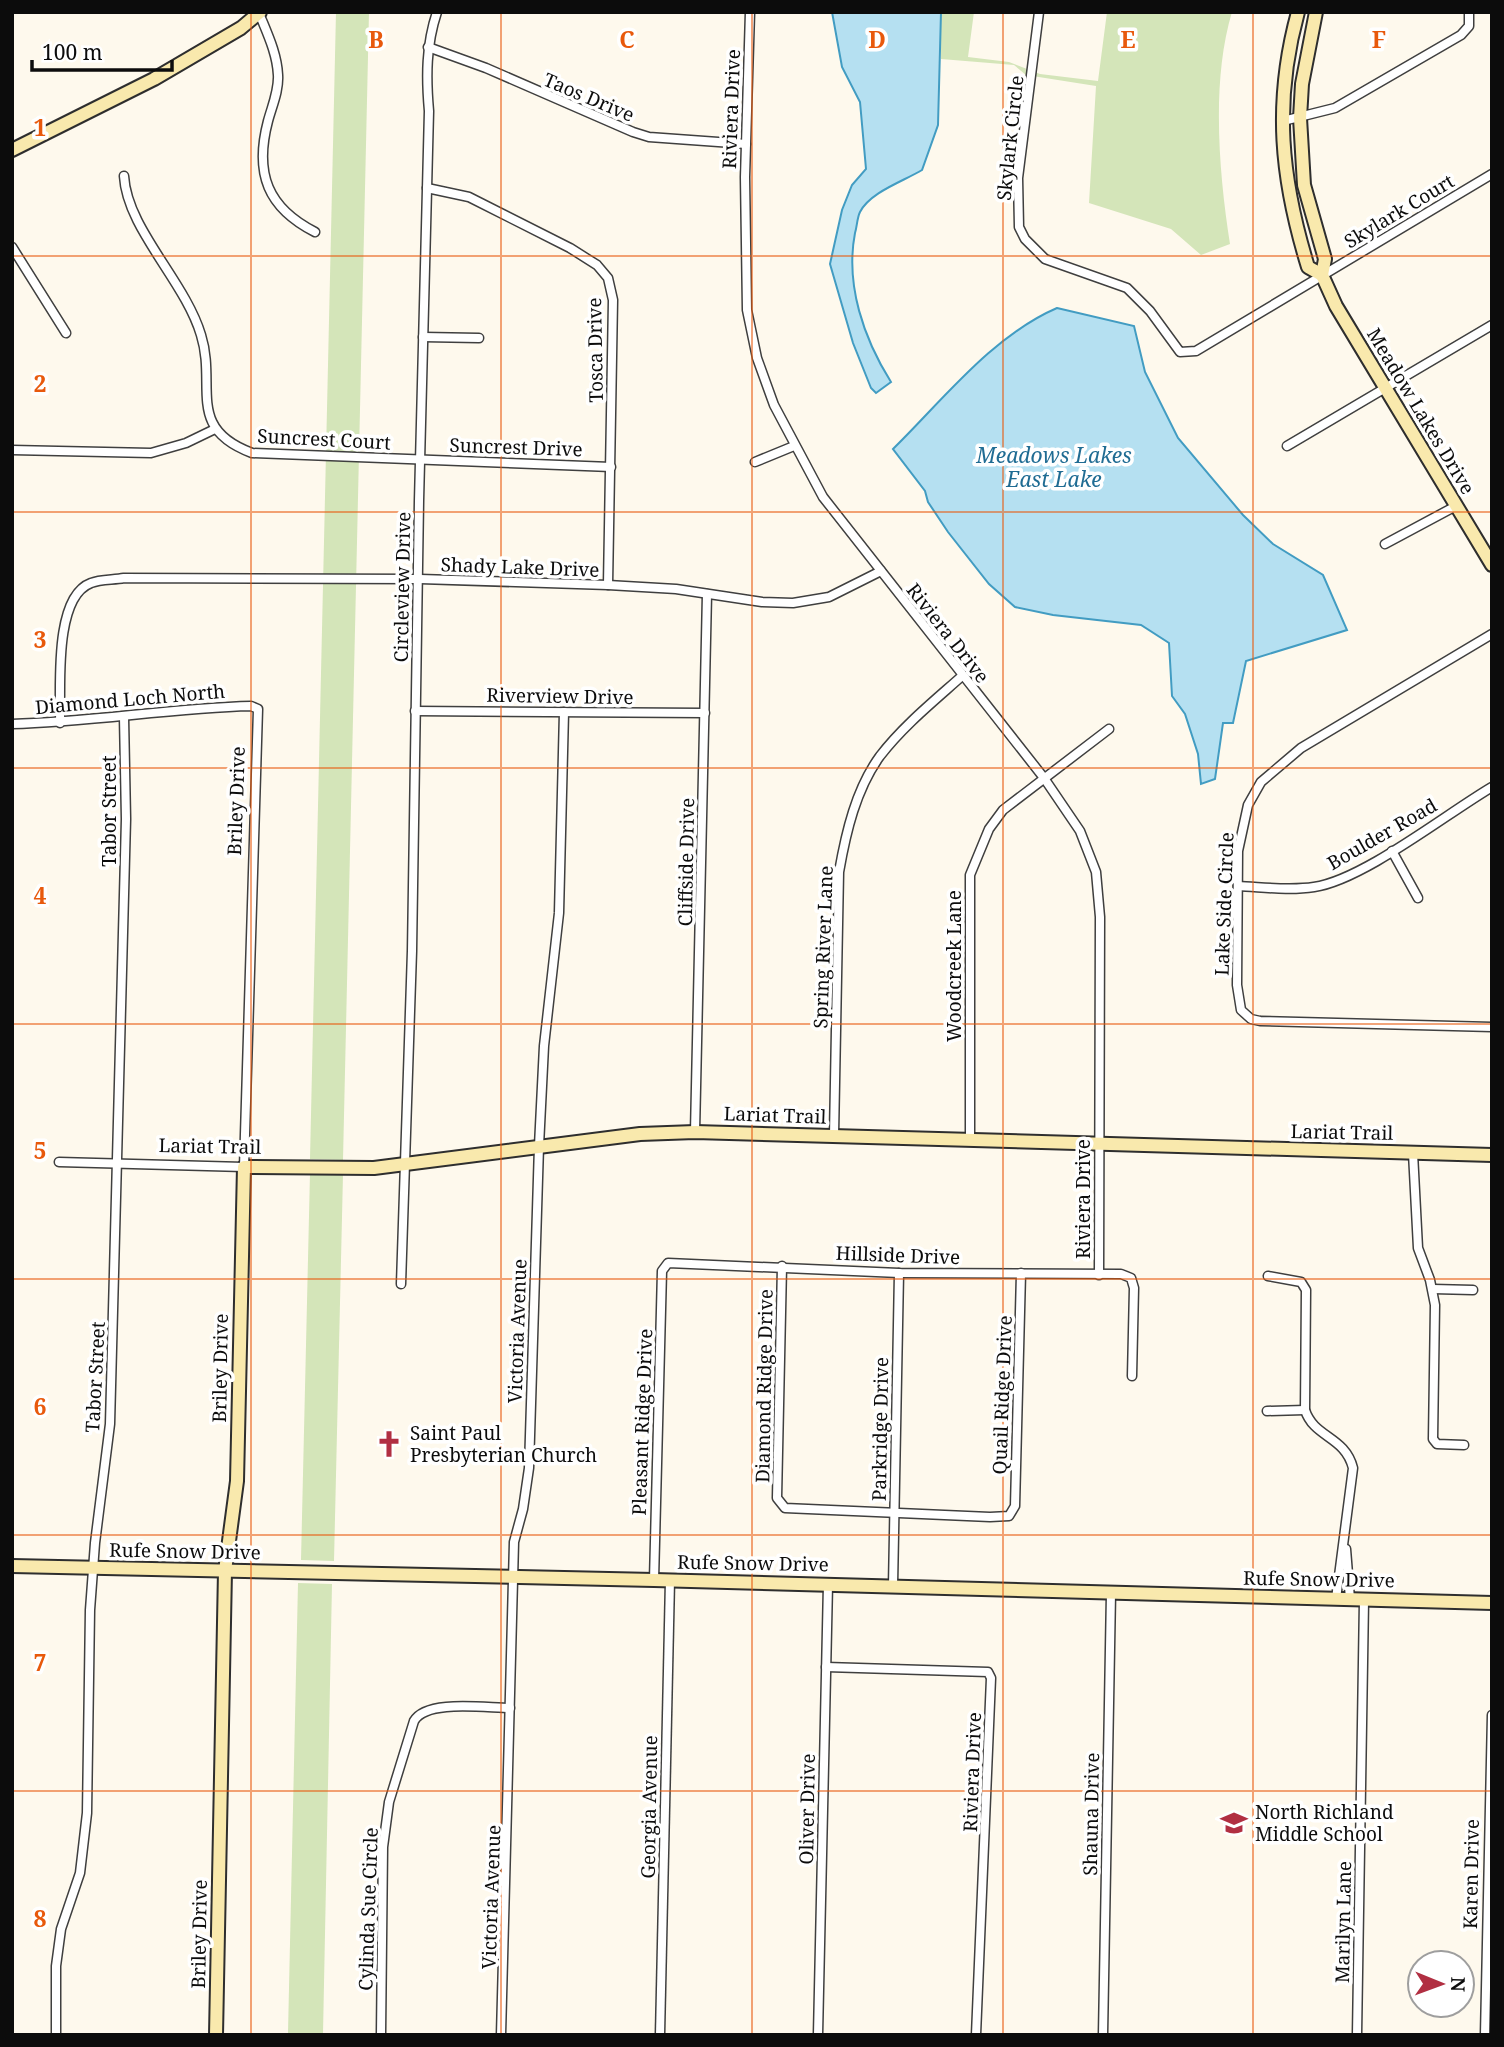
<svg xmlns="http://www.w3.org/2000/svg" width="1504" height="2047" viewBox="0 0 1504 2047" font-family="'Noto Serif',serif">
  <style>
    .green { fill: #d4e5b9 }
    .water { fill: #b5e0f1; stroke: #429cc2; stroke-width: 2 }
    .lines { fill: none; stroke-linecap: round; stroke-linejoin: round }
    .street-casing { stroke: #3f3f3f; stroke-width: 11 }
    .secondary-casing { stroke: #2e2e2e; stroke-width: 16 }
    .street { stroke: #fff; stroke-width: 8 }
    .secondary { stroke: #f9e9ad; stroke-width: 12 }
    .grid { fill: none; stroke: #e8590c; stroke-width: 2; stroke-opacity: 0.55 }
    .labels { text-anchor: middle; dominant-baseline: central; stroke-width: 7; stroke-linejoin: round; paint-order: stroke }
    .street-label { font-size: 19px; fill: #0c0c0c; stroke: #fff }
    .poi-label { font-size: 19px; fill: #0c0c0c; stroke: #fff; text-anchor: start }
    .water-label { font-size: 21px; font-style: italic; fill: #206c93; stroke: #fff }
    .grid-label { font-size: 23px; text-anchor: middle; font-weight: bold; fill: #e8590c; stroke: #fff; stroke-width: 7; stroke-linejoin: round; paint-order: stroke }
  </style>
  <rect width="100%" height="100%" fill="#fef9ed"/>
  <g class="green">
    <polygon points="336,12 369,12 343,1160 310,1159"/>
    <path d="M941 12H974L968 57 1009 62 1040 74 1098 81 1107 12H1232C1211 81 1219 174 1230 244L1201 255 1171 229 1089 203 1096 86 1026 75 1014 65 941 59Z"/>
    <polygon points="310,1173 343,1174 334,1561 301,1560"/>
    <polygon points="298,1583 332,1584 323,2034 288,2033"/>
  </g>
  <g class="water">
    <path d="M832 12H941L938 125 922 170C904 181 870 192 860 212 857 218 857 227 855 233 845 285 864 339 891 382L876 393 871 388 853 343 830 264 842 210 852 185 866 169 860 102 842 67Z"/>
    <path d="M1057 308 1134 326 1145 372 1178 438 1243 515 1273 544 1323 575 1347 630 1246 661 1233 723H1223L1215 779 1201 784 1198 754 1185 714 1172 696 1169 643 1141 625 1053 615 1015 607 989 584 948 532 928 502 925 491 893 449C942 401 992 336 1057 308Z"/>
  </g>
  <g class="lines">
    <defs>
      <g id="street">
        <polyline points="750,12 745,177 747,310 757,358 774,405 823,497 1044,778 1080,831 1096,872 1100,917 1099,1275"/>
        <polyline points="1039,12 1018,178 1019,227 1025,239 1045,259 1127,288 1150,311 1180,352 1196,351 1492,174"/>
        <path d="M259 13C267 33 277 53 278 75 279 91 272 106 268 121 254 174 268 208 315 232"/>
        <polyline points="428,47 486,68 633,132 649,137 746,144"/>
        <polyline points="1283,121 1335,108 1461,35 1469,26 1469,12"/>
        <path d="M124 176C127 229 185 281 201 335 217 386 185 428 252 453L611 467"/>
        <polyline points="427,188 469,197 570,248 597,265 608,278 613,300 608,585"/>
        <polyline points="12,247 66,333"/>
        <polyline points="423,337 479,338"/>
        <polyline points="1287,446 1492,325"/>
        <polyline points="12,450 151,453 186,443 215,429"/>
        <polyline points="755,462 794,446"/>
        <polyline points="1385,544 1456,506"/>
        <polyline points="1492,634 1301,748 1261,782 1248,805 1238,851 1237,985 1241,1010 1251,1019 1260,1021 1492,1027"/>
        <polyline points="415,711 705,713"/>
        <path d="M60 723C61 690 53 597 91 583 100 579 113 580 124 578L420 579 608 585 676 589 762 602 793 603 829 597 881 571"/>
        <path d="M12 724C92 722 171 708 251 706L258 709 244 1167 59 1162"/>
        <polyline points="1392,851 1418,898"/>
        <path d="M1238 886C1262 887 1289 891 1314 887 1363 880 1446 814 1492 787"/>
        <polyline points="695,1132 707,594"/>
        <path d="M834 1135 839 872C846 832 856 789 880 756 903 726 934 701 962 676"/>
        <polyline points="970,1140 970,875 989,829 1003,810 1109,729"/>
        <polyline points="1413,1153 1418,1248 1430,1280 1435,1305 1433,1439 1437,1444 1464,1445"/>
        <polyline points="782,1266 777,1498 785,1508 990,1517 1009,1516 1015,1506 1021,1273"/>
        <path d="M1268 1276 1301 1282 1306 1290 1305 1410C1314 1438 1345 1436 1353 1468L1336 1599"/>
        <path d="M401 1284 412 951 419 501 429 111C426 77 426 45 437 12"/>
        <polyline points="1433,1289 1473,1290"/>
        <polyline points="1267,1411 1305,1410"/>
        <polyline points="1346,1549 1350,1599"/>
        <polyline points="654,1580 662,1271 668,1263 899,1273 1121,1274 1131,1278 1134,1288 1132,1376"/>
        <polyline points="893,1586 899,1273"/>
        <polyline points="826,1667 988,1672 991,1678 976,2035"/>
        <polyline points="56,2035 56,1966 61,1929 80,1873 87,1813 90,1610 95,1543 110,1424 126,819 124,717"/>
        <path d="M381 2035 383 1847 389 1802 414 1721C426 1699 486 1708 510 1708"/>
        <polyline points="501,2035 514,1542 523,1509 529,1468 539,1146 544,1046 559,913 564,712"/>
        <polyline points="660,2035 670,1580"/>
        <polyline points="818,2035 828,1584"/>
        <polyline points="1103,2035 1111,1593"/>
        <polyline points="1357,2035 1364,1600"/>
        <polyline points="1485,2035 1492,1715"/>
      </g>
      <g id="secondary">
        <path d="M1298 12C1273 103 1281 179 1308 267L1322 275"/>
        <polyline points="1316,12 1302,84 1300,118 1304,185 1325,259 1322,275 1336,306 1492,565"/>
        <polyline points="12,150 154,79 241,28 260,12"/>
        <polyline points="12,1566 654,1580 1492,1603"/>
        <polyline points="216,2035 225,1571 237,1481 244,1167 374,1168 640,1134 695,1132 1492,1155"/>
      </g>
    </defs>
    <use href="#street" class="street-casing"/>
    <use href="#secondary" class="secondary-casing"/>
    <use href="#street" class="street"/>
    <use href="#secondary" class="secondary"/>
  </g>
  <path class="grid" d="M251 12V2035M501 12V2035M752 12V2035M1003 12V2035M1253 12V2035M12 256H1492M12 512H1492M12 768H1492M12 1024H1492M12 1279H1492M12 1535H1492M12 1791H1492"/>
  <defs>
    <symbol id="church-bare" viewBox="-9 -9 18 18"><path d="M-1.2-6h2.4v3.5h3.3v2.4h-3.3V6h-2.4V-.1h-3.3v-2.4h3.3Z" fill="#b12f42" stroke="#fff" stroke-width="2.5" paint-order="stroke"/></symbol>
    <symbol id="school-bare" viewBox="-9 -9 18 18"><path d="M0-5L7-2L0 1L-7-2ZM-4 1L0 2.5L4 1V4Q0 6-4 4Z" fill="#b12f42" stroke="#fff" stroke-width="2.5" paint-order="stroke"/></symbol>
  </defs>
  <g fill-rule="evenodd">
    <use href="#church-bare" x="370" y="1425" width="38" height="38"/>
    <use href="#school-bare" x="1215" y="1804" width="38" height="38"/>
  </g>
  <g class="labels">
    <g class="street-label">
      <text transform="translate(589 97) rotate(23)">Taos Drive</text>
      <text transform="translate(731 109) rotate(-88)">Riviera Drive</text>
      <text transform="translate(1010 138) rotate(-84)">Skylark Circle</text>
      <text transform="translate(1399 211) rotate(-31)">Skylark Court</text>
      <text transform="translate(595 350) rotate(-91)">Tosca Drive</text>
      <text transform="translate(1421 411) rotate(59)">Meadow Lakes Drive</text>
      <text transform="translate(324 439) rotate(3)">Suncrest Court</text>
      <text transform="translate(516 447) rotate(2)">Suncrest Drive</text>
      <text transform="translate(520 567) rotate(2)">Shady Lake Drive</text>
      <text transform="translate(402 587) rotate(-89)">Circleview Drive</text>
      <text transform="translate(948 633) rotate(52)">Riviera Drive</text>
      <text transform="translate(560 696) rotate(1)">Riverview Drive</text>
      <text transform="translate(130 699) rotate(-5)">Diamond Loch North</text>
      <text transform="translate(236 801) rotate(-88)">Briley Drive</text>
      <text transform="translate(109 811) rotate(-90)">Tabor Street</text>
      <text transform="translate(1382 834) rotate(-30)">Boulder Road</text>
      <text transform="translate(686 862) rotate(-89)">Cliffside Drive</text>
      <text transform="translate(1224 904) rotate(-88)">Lake Side Circle</text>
      <text transform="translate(823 947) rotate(-88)">Spring River Lane</text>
      <text transform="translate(954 966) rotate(-90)">Woodcreek Lane</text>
      <text transform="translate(775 1115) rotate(2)">Lariat Trail</text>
      <text transform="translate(1342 1132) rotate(1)">Lariat Trail</text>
      <text transform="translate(210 1146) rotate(1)">Lariat Trail</text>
      <text transform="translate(1083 1199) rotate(-90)">Riviera Drive</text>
      <text transform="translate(898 1255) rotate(2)">Hillside Drive</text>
      <text transform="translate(517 1331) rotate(-88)">Victoria Avenue</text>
      <text transform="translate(220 1368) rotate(-89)">Briley Drive</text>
      <text transform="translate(95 1377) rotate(-87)">Tabor Street</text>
      <text transform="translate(764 1386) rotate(-89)">Diamond Ridge Drive</text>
      <text transform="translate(1002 1395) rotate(-88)">Quail Ridge Drive</text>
      <text transform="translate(642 1422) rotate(-88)">Pleasant Ridge Drive</text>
      <text transform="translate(880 1429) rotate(-89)">Parkridge Drive</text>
      <text transform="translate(185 1551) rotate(1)">Rufe Snow Drive</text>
      <text transform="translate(753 1563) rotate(1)">Rufe Snow Drive</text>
      <text transform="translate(1319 1579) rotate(1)">Rufe Snow Drive</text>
      <text transform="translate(972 1772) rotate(-88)">Riviera Drive</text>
      <text transform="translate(649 1807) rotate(-89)">Georgia Avenue</text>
      <text transform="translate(807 1809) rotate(-89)">Oliver Drive</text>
      <text transform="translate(1091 1814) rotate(-89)">Shauna Drive</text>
      <text transform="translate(1471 1874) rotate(-89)">Karen Drive</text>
      <text transform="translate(491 1897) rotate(-88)">Victoria Avenue</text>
      <text transform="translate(368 1909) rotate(-88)">Cylinda Sue Circle</text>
      <text transform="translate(1343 1922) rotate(-89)">Marilyn Lane</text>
      <text transform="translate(199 1934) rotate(-89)">Briley Drive</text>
    </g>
    <g class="poi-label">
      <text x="410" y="1433">Saint Paul<tspan x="410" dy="22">Presbyterian Church</tspan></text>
      <text x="1255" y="1812">North Richland<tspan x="1255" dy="22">Middle School</tspan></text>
    </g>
    <g class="water-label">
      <text x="1054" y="455">Meadows Lakes<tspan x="1054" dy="24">East Lake</tspan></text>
    </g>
  </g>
  <g class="grid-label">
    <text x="376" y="48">B</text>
    <text x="627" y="48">C</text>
    <text x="877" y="48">D</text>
    <text x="1128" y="48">E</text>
    <text x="1379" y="48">F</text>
    <text x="40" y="136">1</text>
    <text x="40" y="392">2</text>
    <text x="40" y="648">3</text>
    <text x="40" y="904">4</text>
    <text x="40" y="1159">5</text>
    <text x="40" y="1415">6</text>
    <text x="40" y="1671">7</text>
    <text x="40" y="1927">8</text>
  </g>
  <rect width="1504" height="2047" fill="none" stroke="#0c0c0c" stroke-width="28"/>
  <g transform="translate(1441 1984) rotate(91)"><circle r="33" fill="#ffffff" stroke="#9e9e9e" stroke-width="2"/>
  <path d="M0-5L12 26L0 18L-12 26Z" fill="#b12f42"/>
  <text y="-10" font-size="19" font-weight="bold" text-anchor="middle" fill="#0c0c0c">N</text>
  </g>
  <path d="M32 60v10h140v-10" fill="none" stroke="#0c0c0c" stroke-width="3.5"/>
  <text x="42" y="60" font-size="21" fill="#0c0c0c" stroke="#ffffff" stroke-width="5" paint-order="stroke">100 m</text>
</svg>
